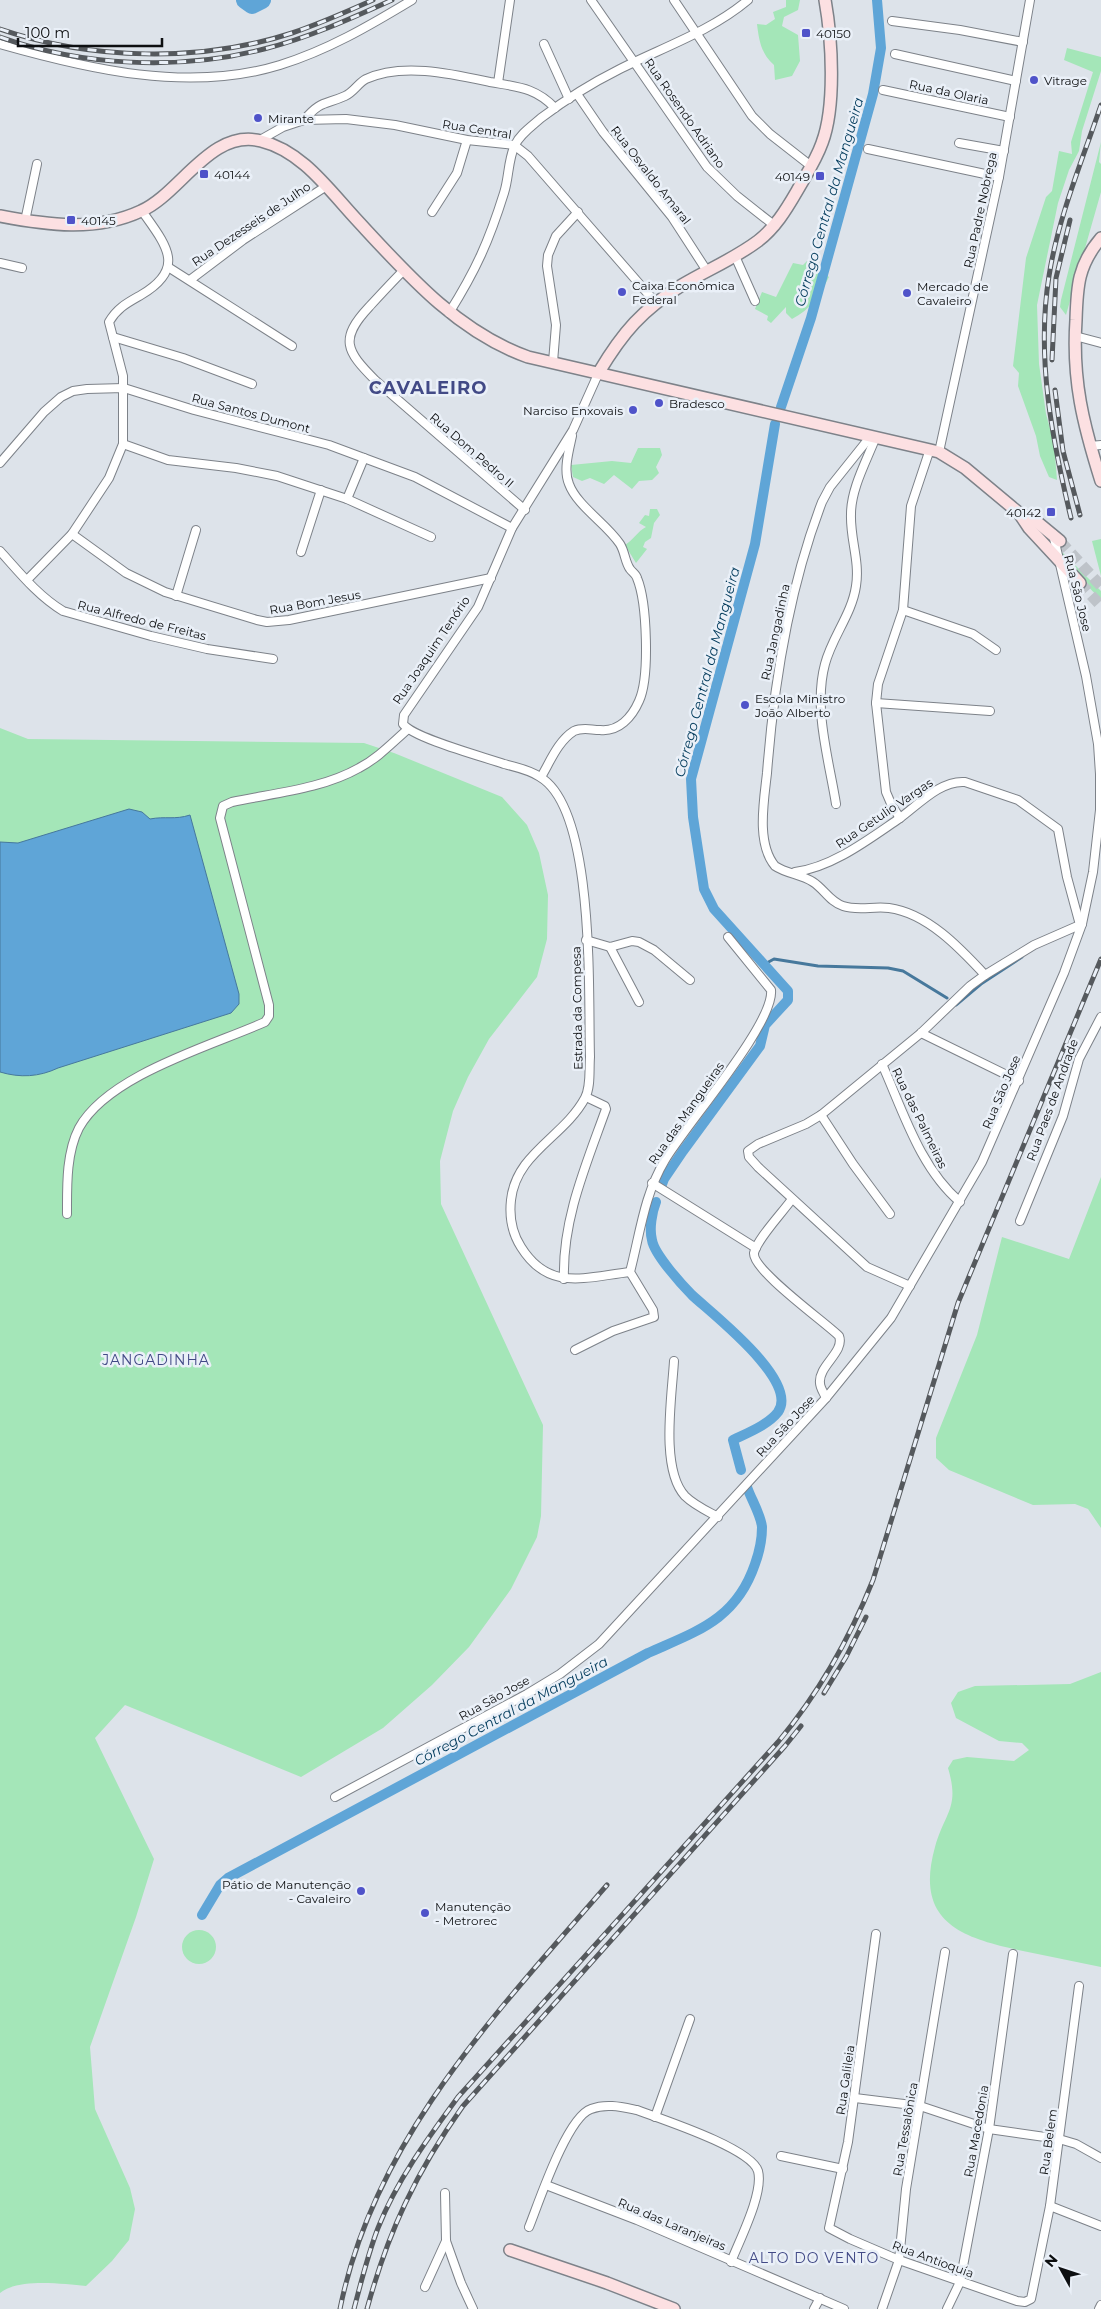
<svg xmlns="http://www.w3.org/2000/svg" width="1101" height="2309" viewBox="0 0 1101 2309" font-family="Montserrat,sans-serif">
  <style>
    .green { fill: #a4e6b8 }
    .water { fill: #5fa5d7; stroke: #46789c }
    .lines { fill: none; stroke-linecap: round; stroke-linejoin: round }
    .stream { stroke: #46789c; stroke-width: 3 }
    .canal { stroke: #5fa5d7; stroke-width: 10 }
    .river { stroke: #5fa5d7; stroke-width: 18 }
    .secondary-tunnel { stroke: #bec3c9; stroke-width: 11; stroke-dasharray: 11 5.5; stroke-linecap: butt }
    .street-casing { stroke: #7d8289; stroke-width: 10 }
    .secondary-casing { stroke: #7d8289; stroke-width: 14 }
    .street { stroke: #fff; stroke-width: 8 }
    .secondary { stroke: #fce0e2; stroke-width: 11 }
    .rail-casing { stroke: #55595d; stroke-width: 5 }
    .rail { stroke: #eaf0f8; stroke-width: 3; stroke-dasharray: 9; stroke-linecap: butt }
    .poi-dot { fill: #4f53c9; stroke: #eaf0f8; stroke-width: 2 }
    .labels { text-anchor: middle; dominant-baseline: central; stroke-width: 5; stroke-linejoin: round; paint-order: stroke }
    .poi-label { font-size: 12px; fill: #0d0f11; stroke: #eaf0f8; text-anchor: start }
    .street-label { font-size: 12px; fill: #0d0f11; stroke: #eaf0f8 }
    .water-label { font-size: 14px; font-style: italic; fill: #003a5b; stroke: #eaf0f8 }
    .neighbourhood-label { font-size: 14px; letter-spacing: 1px; fill: #424a86; stroke: #eaf0f8 }
    .district-label { font-size: 18px; font-weight: bold; letter-spacing: 1px; fill: #424a86; stroke: #eaf0f8 }
  </style>
  <rect width="100%" height="100%" fill="#dde3ea"/>
  <g class="green">
    <path d="M786 0H800L798 10 784 17 782 26 798 35 800 61 792 76 775 80 774 65C761 54 759 40 757 24L766 25 775 19 773 12 786 7Z"/>
    <polygon points="1067,48 1101,57 1101,71 1082,131 1079,151 1069,170 1058,203 1037,305 1039,364 1046,414 1054,443 1057,480 1049,477 1040,456 1036,436 1018,386 1019,373 1013,366 1026,258 1046,197 1052,191 1059,151 1072,154 1071,142 1093,72 1064,60"/>
    <polygon points="1101,142 1099,162 1101,164 1101,192 1066,315 1060,307 1061,300"/>
    <path d="M807 261 829 277C820 295 810 310 792 319L786 313V307L771 323 767 320 768 316 755 309 762 292 776 297 793 263 803 265Z"/>
    <polygon points="638,448 660,448 662,455 656,467 659,473 652,480 639,481 632,489 614,475 604,484 590,478 582,481 573,477 571,465 612,461 631,463"/>
    <path d="M650 509H657L660 515 654 523 651 538 645 542 643 547 647 549 636 563 625 545C633 540 638 531 646 527L639 523 645 515 649 516Z"/>
    <polygon points="1101,539 1101,576 1092,541"/>
    <polygon points="1062,552 1101,591 1101,600 1064,561"/>
    <path d="M0 728 28 739 364 743 394 753 502 797 527 825 539 853 548 895 547 939 537 977 489 1039 468 1077 453 1111 440 1161 441 1204 543 1425 541 1516 537 1537 511 1589 469 1647 432 1685 383 1728 301 1777 125 1705 95 1738 154 1859 136 1917 90 2047 95 2109 130 2188 135 2209 129 2240 112 2261 86 2286C62 2284 19 2278 0 2293Z"/>
    <polygon points="1101,1177 1101,1528 1088,1509 1075,1504 1033,1505 949,1470 936,1458 936,1438 977,1335 1002,1237 1069,1259"/>
    <path d="M1101 1672V1967C1075 1962 1049 1956 1023 1951 961 1938 914 1922 935 1847 945 1812 960 1808 948 1768L953 1760 967 1757 1014 1761 1029 1750 1022 1743 999 1741 956 1718 951 1703 958 1692 975 1686 1070 1684Z"/>
    <circle cx="199" cy="1947" r="17"/>
  </g>
  <path class="water" d="M129 809 142 812 150 819C165 816 175 820 190 815L239 994V1004L231 1013 58 1068C39 1077 20 1078 0 1072V842L18 843Z"/>
  <g class="lines">
    <g class="stream">
      <polyline points="763,965 774,959 818,966 888,968 903,971 947,998"/>
      <polyline points="956,1005 981,984 1022,957"/>
    </g>
    <g class="canal">
      <polyline points="781,407 811,318 873,94 881,48 877,0"/>
      <polyline points="661,1187 664,1179 683,1151 760,1046 765,1025 788,1000 788,991 714,909 704,889 693,817 691,779 755,544 775,424"/>
      <path d="M656 1202C652 1212 649 1229 652 1240 654 1254 682 1285 692 1295 711 1313 800 1381 778 1412 768 1425 747 1433 733 1440L741 1470"/>
      <path d="M202 1915 220 1885 228 1878 648 1653C697 1631 736 1620 755 1564 759 1553 762 1539 762 1527 761 1515 751 1499 747 1487"/>
    </g>
    <polyline class="river" points="245,0 252,5 262,0"/>
    <g class="secondary-tunnel">
      <polyline points="1060,541 1101,586"/>
      <polyline points="1080,583 1101,606"/>
    </g>
    <defs>
      <g id="street">
        <polyline points="591,0 707,167 737,196 775,226"/>
        <polyline points="674,0 752,116 770,134 811,166"/>
        <polyline points="892,21 960,30 1023,42"/>
        <path d="M0 44C88 69 189 93 280 65 328 50 369 26 412 0"/>
        <polyline points="544,44 569,99"/>
        <polyline points="895,54 1016,81"/>
        <polyline points="498,83 510,0"/>
        <polyline points="883,90 1010,117"/>
        <polyline points="577,94 603,132 672,217 707,271"/>
        <path d="M304 120C321 100 325 105 345 96 354 92 358 83 366 79 402 62 453 74 490 82 517 87 535 87 555 108"/>
        <polyline points="260,140 283,127 304,120 346,119 395,125 467,140 514,145 528,156 656,303"/>
        <polyline points="959,143 1004,151"/>
        <polyline points="868,149 999,177"/>
        <polyline points="432,212 457,173 467,140"/>
        <polyline points="25,221 37,164"/>
        <polyline points="735,256 755,301"/>
        <polyline points="0,263 22,268"/>
        <polyline points="168,267 292,346"/>
        <path d="M404 270C392 282 381 294 369 307 339 339 346 351 375 380L525 510"/>
        <polyline points="190,280 243,240 325,187"/>
        <path d="M449 313C476 270 489 241 504 193 509 178 508 159 515 145 520 134 532 126 541 118 565 100 592 83 618 70 661 48 710 32 748 0"/>
        <polyline points="1075,336 1101,343"/>
        <polyline points="113,337 183,358 252,384"/>
        <polyline points="553,362 556,325 547,266 548,255 556,236 578,212"/>
        <path d="M599 372 573 430 512 528 478 607 404 715 403 724C413 738 484 757 504 764 516 767 530 770 540 777 596 810 588 997 590 1057 589 1070 591 1087 585 1098 564 1137 516 1153 511 1200 509 1218 512 1233 521 1247 549 1292 585 1277 630 1272"/>
        <path d="M870 437 830 487 822 502C789 588 774 681 767 773 764 801 756 843 775 866 787 874 801 874 813 882 824 889 830 902 843 906 857 911 874 906 889 908 927 913 960 948 985 975"/>
        <polyline points="123,444 168,460 236,468 277,476 347,499 431,537"/>
        <polyline points="1090,446 1101,445"/>
        <polyline points="939,452 999,177 1030,0"/>
        <polyline points="0,463 44,412 61,397 73,391 87,389 124,388 194,410 329,445 415,477 512,528"/>
        <polyline points="347,499 364,458"/>
        <polyline points="72,534 126,573 165,592 257,620 267,622 289,620 491,578"/>
        <path d="M0 551C19 572 38 596 63 611L151 636 207 649 273 659"/>
        <polyline points="301,552 321,490"/>
        <path d="M27 580 72 534 109 478 123 444V376L109 322C117 308 127 303 141 295 187 268 166 245 142 211"/>
        <polyline points="176,596 196,530"/>
        <polyline points="903,610 973,634 996,650"/>
        <polyline points="876,703 990,711"/>
        <path d="M541 777C550 762 558 741 574 731 583 727 591 730 600 730 619 732 632 717 639 701 650 677 647 602 637 578 636 574 632 572 630 569 625 562 625 552 620 544 607 524 577 506 569 484 563 470 569 450 572 436"/>
        <path d="M836 804C829 760 813 708 825 664 832 637 852 614 856 586 860 561 850 539 851 514 851 489 866 462 875 439"/>
        <polyline points="900,818 892,806 886,792 876,703 878,684 903,610 911,506 930,449"/>
        <path d="M795 872C833 867 869 839 900 818 919 804 941 780 965 782L1018 800 1058 829 1067 877 1080 925"/>
        <polyline points="586,940 610,947 632,941 639,942 654,950 690,980"/>
        <polyline points="610,947 639,1002"/>
        <polyline points="921,1033 1019,1081"/>
        <path d="M882 1064C903 1111 920 1168 960 1202"/>
        <polyline points="821,1115 853,1164 890,1214"/>
        <polyline points="652,1183 756,1248"/>
        <path d="M792 1199C783 1212 757 1239 754 1253 752 1270 825 1322 839 1336 845 1352 818 1366 820 1383 820 1388 824 1393 826 1398"/>
        <path d="M67 1214C67 1187 66 1153 79 1128 108 1075 211 1046 265 1022L269 1016V1005L220 818 223 806 232 802C274 793 322 789 359 768 378 758 392 743 408 729"/>
        <polyline points="1020,1221 1063,1116 1079,1059 1101,1017"/>
        <path d="M564 1279C562 1220 586 1165 606 1109L605 1106 586 1097"/>
        <polyline points="910,1286 867,1267 758,1167 749,1157 748,1151 758,1144 806,1124 821,1115 921,1033 970,986 985,975 1034,945 1082,924"/>
        <path d="M575 1350 613 1331 654 1317 653 1310 630 1272C640 1234 644 1195 665 1160 684 1127 775 1023 771 990L728 937"/>
        <path d="M674 1361C672 1396 660 1469 685 1496 694 1505 707 1511 718 1517"/>
        <polyline points="335,1797 527,1694 560,1674 599,1644 826,1398 891,1318 982,1162 1064,973 1082,924 1093,872 1100,810 1100,774 1098,744 1086,676 1053,534"/>
        <polyline points="876,1934 848,2142 829,2228 850,2239 899,2260 1017,2301 1025,2302 1031,2299 1050,2206 1079,1986"/>
        <polyline points="855,2098 920,2106 989,2129 1059,2139 1076,2144 1101,2158"/>
        <polyline points="655,2117 690,2019"/>
        <polyline points="781,2156 843,2169"/>
        <polyline points="546,2185 637,2220 844,2309"/>
        <polyline points="445,2193 446,2241 461,2283 473,2309"/>
        <polyline points="1050,2206 1101,2226"/>
        <path d="M529 2227C539 2202 567 2117 591 2109 606 2103 622 2107 637 2110 661 2119 751 2148 758 2171 764 2193 739 2241 731 2262"/>
        <polyline points="425,2287 446,2241"/>
        <polyline points="814,2309 820,2298"/>
        <polyline points="882,2309 899,2260 906,2189 945,1952"/>
        <polyline points="947,2309 960,2282 989,2129 1013,1954"/>
        <polyline points="1099,2309 1101,2305"/>
      </g>
      <g id="secondary">
        <path d="M0 216C47 225 96 232 141 211 180 194 211 128 261 141 302 151 329 190 356 219 406 273 457 332 528 357L939 452 965 468 1019 513 1037 522 1060 541"/>
        <path d="M1101 238C1078 265 1077 286 1076 320 1072 380 1083 424 1101 481"/>
        <path d="M599 372C623 332 642 310 682 285 707 270 734 259 758 241 775 228 786 210 797 191 806 175 816 160 822 143 836 106 832 39 825 0"/>
        <polyline points="1019,513 1029,528 1080,583"/>
        <polyline points="510,2250 607,2283 674,2309"/>
      </g>
    </defs>
    <use href="#street" class="street-casing"/>
    <use href="#secondary" class="secondary-casing"/>
    <use href="#street" class="street"/>
    <use href="#secondary" class="secondary"/>
    <defs>
      <g id="rail">
        <path d="M0 29C91 60 200 63 292 33 319 24 346 12 373 0"/>
        <path d="M0 37C82 66 179 71 264 49 308 38 350 19 392 0"/>
        <polyline points="1052,360 1056,278 1070,220"/>
        <polyline points="1055,390 1063,451 1080,515"/>
        <path d="M1071 518C1052 439 1036 357 1049 276 1058 218 1082 161 1101 105"/>
        <polyline points="824,1693 846,1657 866,1617"/>
        <path d="M340 2309C374 2139 497 2012 607 1885"/>
        <path d="M354 2309C361 2282 368 2254 378 2228 397 2180 428 2138 458 2097L778 1742C819 1693 849 1640 873 1580L958 1303 1101 959"/>
        <path d="M367 2309C388 2232 416 2172 463 2106L785 1746 801 1726"/>
      </g>
    </defs>
    <use href="#rail" class="rail-casing"/>
    <use href="#rail" class="rail"/>
  </g>
  <g class="poi-dot">
    <rect x="801" y="28" width="10" height="10" rx="2.5"/>
    <circle cx="1034" cy="80" r="5"/>
    <circle cx="258" cy="118" r="5"/>
    <rect x="199" y="169" width="10" height="10" rx="2.5"/>
    <rect x="815" y="171" width="10" height="10" rx="2.5"/>
    <rect x="66" y="215" width="10" height="10" rx="2.5"/>
    <circle cx="622" cy="292" r="5"/>
    <circle cx="907" cy="293" r="5"/>
    <circle cx="659" cy="403" r="5"/>
    <circle cx="633" cy="410" r="5"/>
    <rect x="1046" y="507" width="10" height="10" rx="2.5"/>
    <circle cx="745" cy="705" r="5"/>
    <circle cx="361" cy="1891" r="5"/>
    <circle cx="425" cy="1913" r="5"/>
  </g>
  <g class="labels">
    <g class="poi-label">
      <text x="816" y="33">40150</text>
      <text x="1044" y="80">Vitrage</text>
      <text x="268" y="118">Mirante</text>
      <text x="214" y="174">40144</text>
      <text x="810" y="176" text-anchor="end">40149</text>
      <text x="81" y="220">40145</text>
      <text x="632" y="285">Caixa Econômica<tspan x="632" dy="14">Federal</tspan></text>
      <text x="917" y="286">Mercado de<tspan x="917" dy="14">Cavaleiro</tspan></text>
      <text x="669" y="403">Bradesco</text>
      <text x="623" y="410" text-anchor="end">Narciso Enxovais</text>
      <text x="1041" y="512" text-anchor="end">40142</text>
      <text x="755" y="698">Escola Ministro<tspan x="755" dy="14">João Alberto</tspan></text>
      <text x="351" y="1884" text-anchor="end">Pátio de Manutenção<tspan x="351" dy="14">- Cavaleiro</tspan></text>
      <text x="435" y="1906">Manutenção<tspan x="435" dy="14">- Metrorec</tspan></text>
    </g>
    <g class="street-label">
      <text transform="translate(949 92) rotate(12)">Rua da Olaria</text>
      <text transform="translate(685 113) rotate(55)">Rua Rosendo Adriano</text>
      <text transform="translate(477 129) rotate(9)">Rua Central</text>
      <text transform="translate(651 175) rotate(52)">Rua Osvaldo Amaral</text>
      <text transform="translate(980 210) rotate(-78)">Rua Padre Nobrega</text>
      <text transform="translate(251 224) rotate(-34)">Rua Dezesseis de Julho</text>
      <text transform="translate(251 413) rotate(15)">Rua Santos Dumont</text>
      <text transform="translate(472 450) rotate(41)">Rua Dom Pedro II</text>
      <text transform="translate(1078 593) rotate(76)">Rua São Jose</text>
      <text transform="translate(315 602) rotate(-10)">Rua Bom Jesus</text>
      <text transform="translate(142 620) rotate(14)">Rua Alfredo de Freitas</text>
      <text transform="translate(775 632) rotate(-78)">Rua Jangadinha</text>
      <text transform="translate(431 650) rotate(-56)">Rua Joaquim Tenório</text>
      <text transform="translate(884 813) rotate(-34)">Rua Getulio Vargas</text>
      <text transform="translate(577 1008) rotate(-91)">Estrada da Compesa</text>
      <text transform="translate(1001 1092) rotate(-67)">Rua São Jose</text>
      <text transform="translate(1052 1100) rotate(-70)">Rua Paes de Andrade</text>
      <text transform="translate(686 1113) rotate(-55)">Rua das Mangueiras</text>
      <text transform="translate(920 1118) rotate(64)">Rua das Palmeiras</text>
      <text transform="translate(785 1426) rotate(-47)">Rua São Jose</text>
      <text transform="translate(494 1698) rotate(-29)">Rua São Jose</text>
      <text transform="translate(845 2080) rotate(-82)">Rua Galileia</text>
      <text transform="translate(905 2129) rotate(-80)">Rua Tessalônica</text>
      <text transform="translate(976 2131) rotate(-80)">Rua Macedonia</text>
      <text transform="translate(1048 2142) rotate(-82)">Rua Belem</text>
      <text transform="translate(672 2224) rotate(23)">Rua das Laranjeiras</text>
      <text transform="translate(933 2259) rotate(20)">Rua Antioquia</text>
    </g>
    <g class="water-label">
      <text transform="translate(829 202) rotate(-74)">Córrego Central da Mangueira</text>
      <text transform="translate(707 672) rotate(-75)">Córrego Central da Mangueira</text>
      <text transform="translate(511 1711) rotate(-28)">Córrego Central da Mangueira</text>
    </g>
    <g class="neighbourhood-label">
      <text x="156" y="1360">JANGADINHA</text>
      <text x="814" y="2258">ALTO DO VENTO</text>
    </g>
    <g class="district-label">
      <text x="428" y="388">CAVALEIRO</text>
    </g>
  </g>
  <g transform="translate(1061 2269) rotate(310)" stroke="#eaf0f8" stroke-width="4" paint-order="stroke">
  <path d="M0-4L9 19L0 12L-9 19Z" fill="#0d0f11"/>
  <text y="-8" font-size="14" font-weight="bold" text-anchor="middle" fill="#0d0f11">N</text>
  </g>
  <path d="M18 38v8h144v-8" fill="none" stroke="#0d0f11" stroke-width="2.5"/>
  <text x="25" y="38" font-size="15" fill="#0d0f11" stroke="#eaf0f8" stroke-width="4" paint-order="stroke">100 m</text>
</svg>
